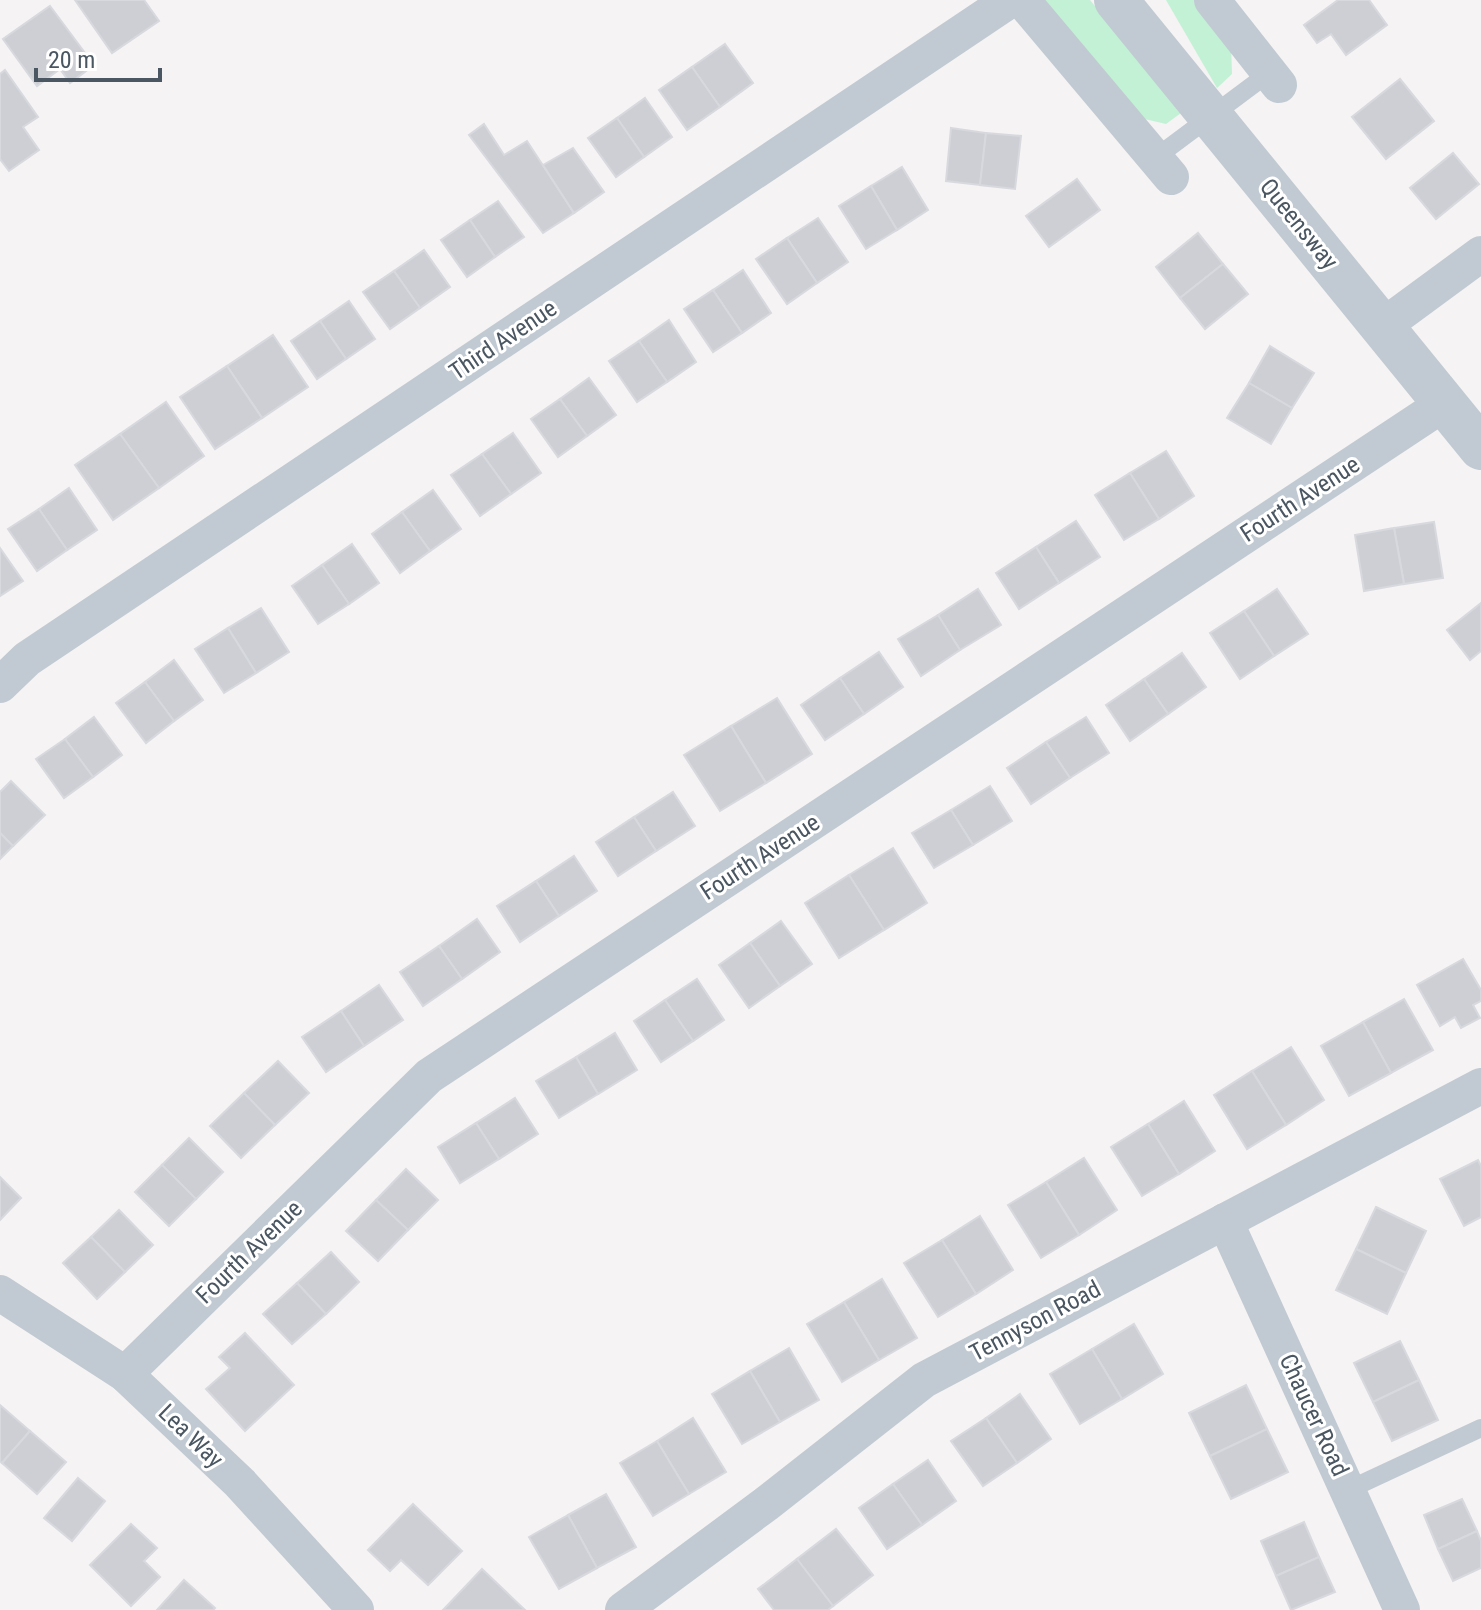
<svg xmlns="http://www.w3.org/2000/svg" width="1481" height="1610" viewBox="0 0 1481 1610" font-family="'Roboto Condensed',sans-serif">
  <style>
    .green { fill: #c3f1d5 }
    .building { fill: #cdcfd5; stroke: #d7d9de; stroke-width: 2 }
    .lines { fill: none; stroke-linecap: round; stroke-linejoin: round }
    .service { stroke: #c1cad2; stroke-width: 18 }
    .minor { stroke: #c1cad2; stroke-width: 36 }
    .tertiary { stroke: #c1cad2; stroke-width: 44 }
    .labels { text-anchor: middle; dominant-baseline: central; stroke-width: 6; stroke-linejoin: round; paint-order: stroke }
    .street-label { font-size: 24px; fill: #4a5661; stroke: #fff }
  </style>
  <rect width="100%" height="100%" fill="#f5f3f3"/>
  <g class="green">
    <polygon points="1042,0 1090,0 1181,113 1166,124 1136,117"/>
    <polygon points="1166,0 1200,0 1231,44 1232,74 1217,88"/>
  </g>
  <g class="building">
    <polygon points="75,0 144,0 159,21 112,53"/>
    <polygon points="1338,0 1369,0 1387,25 1346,55 1331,34 1317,43 1304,25"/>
    <polygon points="50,6 94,65 70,83 60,69 37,86 3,39"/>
    <polygon points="725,44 753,83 720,107 692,67"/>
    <polygon points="692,67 720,107 687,130 659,90"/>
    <polygon points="5,70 38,117 23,127 39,150 9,171 0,159 0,74"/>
    <polygon points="1400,79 1434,121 1386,159 1352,117"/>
    <polygon points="645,98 672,137 644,157 617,118"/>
    <polygon points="617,118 644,157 616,177 588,138"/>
    <polygon points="484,124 504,155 527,141 574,213 543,233 469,135"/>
    <polygon points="951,128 986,133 980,185 946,181"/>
    <polygon points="986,133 1021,136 1015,189 980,185"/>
    <polygon points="573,148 604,192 574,213 543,165"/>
    <polygon points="1453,153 1479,184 1436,219 1410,188"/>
    <polygon points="902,167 928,210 897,230 871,186"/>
    <polygon points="1077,179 1100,210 1049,247 1026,216"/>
    <polygon points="871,186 897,230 866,249 839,206"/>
    <polygon points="498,201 524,237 495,257 470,220"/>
    <polygon points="818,218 848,262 817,283 787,238"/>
    <polygon points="470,220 495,257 467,277 441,240"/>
    <polygon points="1198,233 1223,264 1180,298 1156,267"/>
    <polygon points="787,238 817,283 787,304 756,259"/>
    <polygon points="424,250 450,287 420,308 394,271"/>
    <polygon points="1223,264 1248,294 1205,329 1180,298"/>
    <polygon points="743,270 771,313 742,333 713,290"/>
    <polygon points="394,271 420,308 390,329 363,292"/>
    <polygon points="713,290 742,333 713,352 684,309"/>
    <polygon points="349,301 375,339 346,359 320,321"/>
    <polygon points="669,320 696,362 667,382 639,341"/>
    <polygon points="320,321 346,359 317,379 291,341"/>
    <polygon points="273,335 308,387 262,418 227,366"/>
    <polygon points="639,341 667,382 637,402 609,361"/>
    <polygon points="1270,346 1314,373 1292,408 1249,383"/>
    <polygon points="227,366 262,418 215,449 180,397"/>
    <polygon points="589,378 616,415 587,436 560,399"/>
    <polygon points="1249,383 1292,408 1271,444 1227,418"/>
    <polygon points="560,399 587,436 558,457 531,419"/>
    <polygon points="166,402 204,456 159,488 120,434"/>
    <polygon points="513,433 541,473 511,494 482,454"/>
    <polygon points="120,434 159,488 113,520 75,465"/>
    <polygon points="1166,451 1194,496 1159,519 1130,473"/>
    <polygon points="482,454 511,494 480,516 451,475"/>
    <polygon points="1130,473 1159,519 1124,540 1095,495"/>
    <polygon points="69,488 97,530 67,550 39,509"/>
    <polygon points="433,490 461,529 430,551 402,512"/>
    <polygon points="39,509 67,550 37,571 8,529"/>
    <polygon points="402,512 430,551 400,573 372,534"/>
    <polygon points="1076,521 1100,557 1059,583 1036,547"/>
    <polygon points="1434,522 1443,578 1404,584 1394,528"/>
    <polygon points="1394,528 1404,584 1364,591 1355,535"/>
    <polygon points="352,544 379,583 349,604 322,565"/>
    <polygon points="1036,547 1059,583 1019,609 996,573"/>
    <polygon points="0,548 23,581 0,596"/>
    <polygon points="322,565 349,604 318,624 292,586"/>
    <polygon points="978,589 1001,625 960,650 938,615"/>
    <polygon points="1277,589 1308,634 1274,656 1244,611"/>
    <polygon points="1481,603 1481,651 1470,660 1447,630"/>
    <polygon points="261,608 289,652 256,673 228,628"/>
    <polygon points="1244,611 1274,656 1240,679 1210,633"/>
    <polygon points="938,615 960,650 921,676 898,639"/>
    <polygon points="228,628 256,673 224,693 195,649"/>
    <polygon points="879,652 903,687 864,714 840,678"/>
    <polygon points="1182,653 1206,687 1168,714 1144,679"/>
    <polygon points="174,660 203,700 174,721 145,682"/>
    <polygon points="840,678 864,714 825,740 801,705"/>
    <polygon points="1144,679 1168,714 1130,741 1106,705"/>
    <polygon points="145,682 174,721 146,743 116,703"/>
    <polygon points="777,698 812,754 766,783 731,726"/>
    <polygon points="94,717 122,755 93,777 65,739"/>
    <polygon points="1086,717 1109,753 1070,778 1046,742"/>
    <polygon points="731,726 766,783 720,811 684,755"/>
    <polygon points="65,739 93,777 64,798 36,759"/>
    <polygon points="1046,742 1070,778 1031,804 1007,768"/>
    <polygon points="11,781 45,815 13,846 0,833 0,792"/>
    <polygon points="990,786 1012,821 973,845 951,810"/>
    <polygon points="673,792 695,826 656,851 634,817"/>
    <polygon points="951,810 973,845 934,868 912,833"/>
    <polygon points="634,817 656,851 618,876 596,842"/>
    <polygon points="0,833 13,846 0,859"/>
    <polygon points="893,848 927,903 884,930 849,875"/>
    <polygon points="574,856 597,891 559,916 536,881"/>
    <polygon points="849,875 884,930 839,958 805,903"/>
    <polygon points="536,881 559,916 520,942 497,906"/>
    <polygon points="477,919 500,952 462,979 439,946"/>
    <polygon points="781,921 812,964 780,986 750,943"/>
    <polygon points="750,943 780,986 749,1008 719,965"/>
    <polygon points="439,946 462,979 423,1006 400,972"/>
    <polygon points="1463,959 1481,990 1481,1001 1473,1005 1480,1018 1461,1028 1455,1017 1440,1026 1417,985"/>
    <polygon points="697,979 724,1020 693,1041 665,1000"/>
    <polygon points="379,985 403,1020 364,1046 341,1011"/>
    <polygon points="1404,999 1433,1050 1391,1073 1363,1022"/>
    <polygon points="665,1000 693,1041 661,1062 634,1021"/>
    <polygon points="341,1011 364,1046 326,1072 302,1037"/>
    <polygon points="1363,1022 1391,1073 1349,1096 1321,1046"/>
    <polygon points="615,1033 637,1070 598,1094 576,1057"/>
    <polygon points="1291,1047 1324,1100 1286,1125 1252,1071"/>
    <polygon points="576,1057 598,1094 559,1118 536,1081"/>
    <polygon points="278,1061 309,1093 275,1125 244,1093"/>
    <polygon points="1252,1071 1286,1125 1247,1149 1214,1095"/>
    <polygon points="244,1093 275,1125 241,1158 210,1126"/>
    <polygon points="515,1098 538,1134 499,1159 476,1123"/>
    <polygon points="1184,1101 1215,1151 1179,1174 1148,1124"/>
    <polygon points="476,1123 499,1159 460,1183 438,1147"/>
    <polygon points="1148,1124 1179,1174 1142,1196 1111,1147"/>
    <polygon points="189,1138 223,1172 196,1199 162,1165"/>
    <polygon points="1084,1158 1117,1210 1079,1235 1046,1182"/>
    <polygon points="1478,1160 1481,1166 1481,1217 1464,1226 1440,1179"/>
    <polygon points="162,1165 196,1199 169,1226 135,1192"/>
    <polygon points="406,1169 438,1200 408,1230 376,1200"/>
    <polygon points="0,1177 21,1198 0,1220"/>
    <polygon points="1046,1182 1079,1235 1041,1258 1008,1205"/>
    <polygon points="376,1200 408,1230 378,1261 346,1231"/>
    <polygon points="1376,1207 1426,1231 1406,1273 1356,1249"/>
    <polygon points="119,1210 153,1245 125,1272 91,1237"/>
    <polygon points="980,1216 1013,1270 976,1294 942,1240"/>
    <polygon points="91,1237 125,1272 97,1299 63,1263"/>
    <polygon points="942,1240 976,1294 938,1317 904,1263"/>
    <polygon points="1356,1249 1406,1273 1387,1314 1336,1290"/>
    <polygon points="331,1252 359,1282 326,1314 297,1283"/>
    <polygon points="882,1279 917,1338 879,1360 844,1302"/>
    <polygon points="297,1283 326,1314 292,1344 263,1314"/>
    <polygon points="844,1302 879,1360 842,1382 807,1324"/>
    <polygon points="1134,1324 1163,1374 1122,1399 1092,1349"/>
    <polygon points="245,1333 294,1385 245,1431 206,1389 230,1368 219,1357"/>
    <polygon points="1400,1341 1419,1380 1373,1402 1354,1363"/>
    <polygon points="789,1348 819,1400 780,1422 750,1371"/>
    <polygon points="1092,1349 1122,1399 1080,1424 1050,1374"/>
    <polygon points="750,1371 780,1422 742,1444 712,1394"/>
    <polygon points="1419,1380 1438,1420 1392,1441 1373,1402"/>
    <polygon points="1246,1385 1267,1429 1210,1456 1189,1413"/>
    <polygon points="1020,1394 1051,1439 1017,1463 986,1418"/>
    <polygon points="0,1405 30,1431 2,1463 0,1461"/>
    <polygon points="693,1418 726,1472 689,1494 657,1441"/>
    <polygon points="986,1418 1017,1463 983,1486 951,1441"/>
    <polygon points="1267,1429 1288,1472 1231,1499 1210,1456"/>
    <polygon points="30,1431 66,1462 37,1494 2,1463"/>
    <polygon points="657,1441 689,1494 653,1516 620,1463"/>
    <polygon points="928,1460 956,1501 922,1525 893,1484"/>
    <polygon points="78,1478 105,1501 72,1541 44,1518"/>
    <polygon points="893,1484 922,1525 887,1549 859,1508"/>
    <polygon points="606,1494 636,1547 597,1568 568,1515"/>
    <polygon points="1462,1499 1477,1531 1438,1549 1424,1515"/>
    <polygon points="413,1504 462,1551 428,1585 401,1560 390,1571 368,1550"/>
    <polygon points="568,1515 597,1568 559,1589 529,1537"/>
    <polygon points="1304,1522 1319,1557 1276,1576 1261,1541"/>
    <polygon points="131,1524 157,1548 144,1561 160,1577 131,1606 90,1565"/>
    <polygon points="836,1529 873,1575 833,1606 797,1559"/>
    <polygon points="1477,1531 1481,1541 1481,1568 1453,1581 1438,1549"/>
    <polygon points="1319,1557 1335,1592 1291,1610 1276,1576"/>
    <polygon points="797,1559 833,1606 828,1610 774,1610 758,1589"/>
    <polygon points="482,1569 525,1610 443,1610"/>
    <polygon points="184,1580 215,1608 213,1610 157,1610"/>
  </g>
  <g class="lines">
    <g class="service">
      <polyline points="1155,158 1269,73"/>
      <polyline points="1348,1490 1481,1428"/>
    </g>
    <g class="minor">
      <polyline points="1022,0 1171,177"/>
      <polyline points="1212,0 1279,85"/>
      <polyline points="1383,326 1481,254"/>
      <polyline points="0,685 27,659 1010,0"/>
      <polyline points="1225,1221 1402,1610"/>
      <polyline points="0,1293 125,1374 240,1483 356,1610"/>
      <polyline points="125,1374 429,1076 1445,403"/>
      <polyline points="623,1610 766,1504 924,1380 1481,1086"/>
    </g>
    <polyline class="tertiary" points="1116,0 1481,448"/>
  </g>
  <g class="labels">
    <g class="street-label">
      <text transform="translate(1299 224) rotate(51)">Queensway</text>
      <text transform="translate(503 340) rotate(-34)">Third Avenue</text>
      <text transform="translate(1300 499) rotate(-33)">Fourth Avenue</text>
      <text transform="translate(760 857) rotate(-33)">Fourth Avenue</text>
      <text transform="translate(249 1252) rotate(-44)">Fourth Avenue</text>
      <text transform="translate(1035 1321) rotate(-28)">Tennyson Road</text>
      <text transform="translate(1314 1415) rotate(65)">Chaucer Road</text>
      <text transform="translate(191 1436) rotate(44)">Lea Way</text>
    </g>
  </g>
  <path d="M36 68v12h124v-12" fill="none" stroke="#4a5661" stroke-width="4"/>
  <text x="48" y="68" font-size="24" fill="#4a5661" stroke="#ffffff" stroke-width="6" paint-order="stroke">20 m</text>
</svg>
